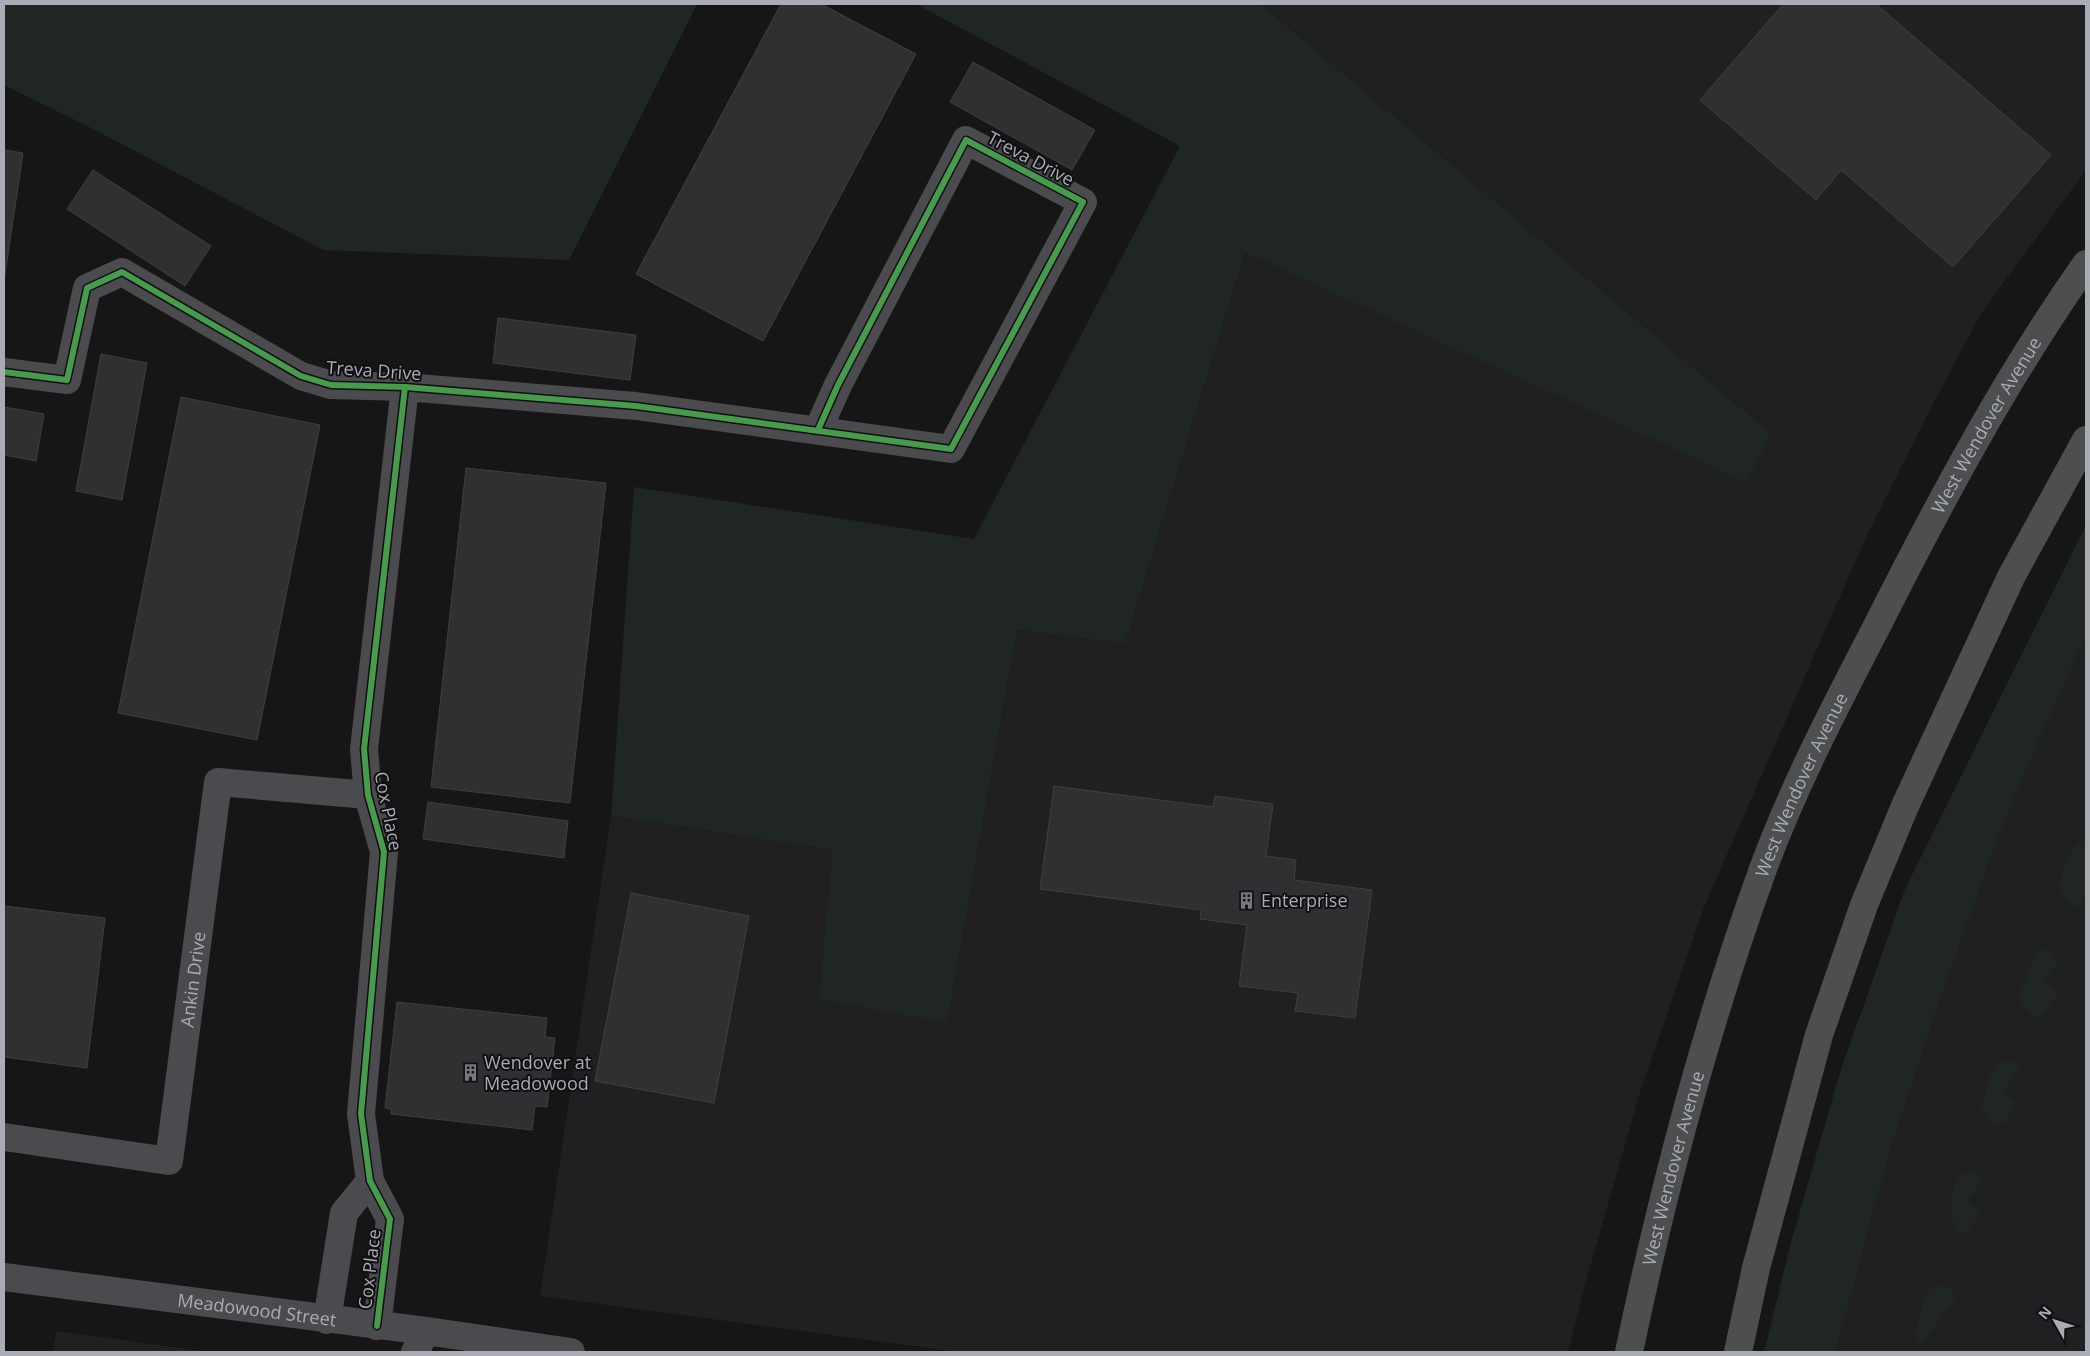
<svg xmlns="http://www.w3.org/2000/svg" width="2090" height="1356" viewBox="0 0 2090 1356" font-family="'Open Sans',sans-serif">
  <style>
    .built { fill: #202022 }
    .green { fill: #202621 }
    .building { fill: #303032; stroke: #3f3f42 }
    .lines { fill: none; stroke-linecap: round; stroke-linejoin: round }
    .minor { stroke: #4b4b4f; stroke-width: 28 }
    .tertiary { stroke: #4b4b4f; stroke-width: 28 }
    .trunk { stroke: #4d4e50; stroke-width: 28 }
    .cycleway-casing { stroke: #101012; stroke-width: 9 }
    .cycleway { stroke: #469c4c; stroke-width: 6 }
    .labels { text-anchor: middle; dominant-baseline: central; stroke-width: 4; stroke-linejoin: round; paint-order: stroke }
    .street-label { font-size: 18px; fill: #a9abb5; stroke: #101012 }
    .poi-label { font-size: 18px; fill: #a9abb5; stroke: #101012; text-anchor: start }
  </style>
  <rect width="100%" height="100%" fill="#161616"/>
  <g class="built">
    <polygon points="1261,4 2086,4 2086,170 1982,312 1936,398 1866,537 1704,907 1640,1092 1583,1292 1568,1352 958,1352 540,1296 611,816 832,850 819,998 947,1022 1017,630 1125,644 1245,253 1748,482 1771,433"/>
    <polygon points="2086,564 2086,1352 1781,1352"/>
    <polygon points="57,1331 208,1352 52,1352"/>
  </g>
  <g class="green">
    <polygon points="4,4 697,4 569,260 323,250 91,128 4,85"/>
    <polygon points="916,4 1261,4 1771,433 1748,483 1245,253 1125,644 1017,630 947,1023 819,999 832,850 611,816 634,487 974,539 1180,146"/>
    <polygon points="2086,525 2086,639 2085,638 2022,778 1992,853 1935,1013 1887,1159 1836,1350 1844,1352 1764,1352 1793,1235 1841,1069 1905,889"/>
    <path d="M2083 841H2086V869L2084 872 2086 874V899L2080 906 2076 907 2063 897 2059 887C2063 873 2068 847 2083 841Z"/>
    <polygon points="2043,949 2051,950 2057,959 2056,965 2044,982 2056,992 2057,995 2042,1015 2034,1016 2022,1004 2020,992 2037,951"/>
    <path d="M2010 1060 2019 1066V1070L2005 1090 2018 1103 2004 1122 1997 1125C1975 1118 1983 1097 1989 1081 1991 1075 1993 1067 1998 1063 2001 1061 2006 1061 2010 1060Z"/>
    <path d="M1969 1171C1993 1173 1974 1192 1967 1201L1981 1213 1966 1233 1959 1234C1947 1219 1948 1177 1969 1171Z"/>
    <path d="M1936 1286C1947 1285 1952 1288 1956 1298L1923 1342H1917L1915 1334 1927 1291Z"/>
  </g>
  <g class="building">
    <polygon points="781,4 821,4 916,54 763,341 636,274"/>
    <polygon points="1783,4 1876,4 2051,155 1953,267 1841,170 1816,200 1700,100"/>
    <polygon points="973,62 1095,130 1072,170 950,102"/>
    <polygon points="4,150 23,153 4,281"/>
    <polygon points="93,170 211,246 185,286 67,209"/>
    <polygon points="498,318 636,335 630,380 493,363"/>
    <polygon points="101,354 147,363 122,500 76,491"/>
    <polygon points="181,397 320,425 257,740 118,713"/>
    <polygon points="4,407 44,414 36,461 4,455"/>
    <polygon points="466,468 606,483 570,803 431,787"/>
    <polygon points="1054,786 1213,807 1215,796 1273,804 1266,856 1296,860 1294,880 1372,890 1355,1018 1295,1011 1298,993 1239,986 1247,925 1200,919 1201,910 1040,889"/>
    <polygon points="428,802 568,821 564,858 423,839"/>
    <polygon points="631,893 749,916 714,1103 595,1081"/>
    <polygon points="4,906 105,918 87,1068 4,1057"/>
    <polygon points="397,1002 547,1018 545,1037 555,1038 547,1107 535,1106 532,1130 391,1114 391,1109 385,1108"/>
  </g>
  <g class="lines">
    <g class="minor">
      <polyline points="4,372 67,380 87,288 122,272 301,376 331,385 405,387 636,406 951,449 1083,202 966,140 838,385 818,430"/>
      <path id="s1" d="M4 1137 169 1161 218 782 368 795"/>
      <polyline points="327,1320 344,1213 370,1181"/>
      <polyline points="377,1326 390,1219 370,1181 361,1114 384,852 368,795 364,749 405,387"/>
      <polyline points="415,1352 426,1331"/>
    </g>
    <path class="tertiary" id="s2" d="M4 1277 426 1331 571 1352"/>
    <g class="trunk">
      <path id="s3" d="M1629 1352C1663 1189 1706 1026 1763 869 1794 785 1836 705 1877 626 1939 503 2007 376 2086 264"/>
      <polyline points="1738,1352 1756,1268 1819,1035 1864,905 1905,806 2011,577 2086,440"/>
    </g>
    <defs>
      <g id="cycleway">
        <polyline points="4,372 67,380 87,288 122,272 301,376 331,385 405,387 636,406 951,449 1083,202 966,140 838,385 818,430"/>
        <polyline points="377,1326 390,1219 370,1181 361,1114 384,852 368,795 364,749 405,387"/>
      </g>
    </defs>
    <use href="#cycleway" class="cycleway-casing"/>
    <use href="#cycleway" class="cycleway"/>
  </g>
  <defs>
    <symbol id="building-bare" viewBox="-9 -9 18 18"><path d="M-4-6H4V6H1V3H-1V6H-4ZM-2.5-4.3h1.7v1.8h-1.7ZM.8-4.3h1.7v1.8H.8ZM-2.5-1h1.7V.8h-1.7ZM.8-1h1.7V.8H.8Z" fill="#76777d" stroke="#101012" stroke-width="2.5" paint-order="stroke"/></symbol>
  </defs>
  <g fill-rule="evenodd">
    <use href="#building-bare" x="1234" y="888" width="25" height="25"/>
    <use href="#building-bare" x="458" y="1060" width="25" height="25"/>
  </g>
  <g class="labels">
    <g class="street-label">
      <text transform="translate(1031 158) rotate(28)">Treva Drive</text>
      <text transform="translate(374 370) rotate(4)">Treva Drive</text>
      <text stroke="none"><textPath href="#s3" startOffset="999">West Wendover Avenue</textPath></text>
      <text stroke="none"><textPath href="#s3" startOffset="594">West Wendover Avenue</textPath></text>
      <text transform="translate(389 811) rotate(79)">Cox Place</text>
      <text stroke="none"><textPath href="#s1" startOffset="350">Ankin Drive</textPath></text>
      <text stroke="none"><textPath href="#s3" startOffset="189">West Wendover Avenue</textPath></text>
      <text transform="translate(369 1269) rotate(-83)">Cox Place</text>
      <text stroke="none"><textPath href="#s2" startOffset="255">Meadowood Street</textPath></text>
    </g>
    <g class="poi-label">
      <text x="1261" y="900">Enterprise</text>
      <text x="484" y="1062">Wendover at<tspan x="484" dy="21">Meadowood</tspan></text>
    </g>
  </g>
  <rect width="2090" height="1356" fill="none" stroke="#a9abb5" stroke-width="10"/>
  <g transform="translate(2055 1321) rotate(309)" stroke="#101012" stroke-width="4" paint-order="stroke">
  <path d="M0-4L9 19L0 12L-9 19Z" fill="#a9abb5"/>
  <text y="-8" font-size="14" font-weight="bold" text-anchor="middle" fill="#a9abb5">N</text>
  </g>
</svg>
